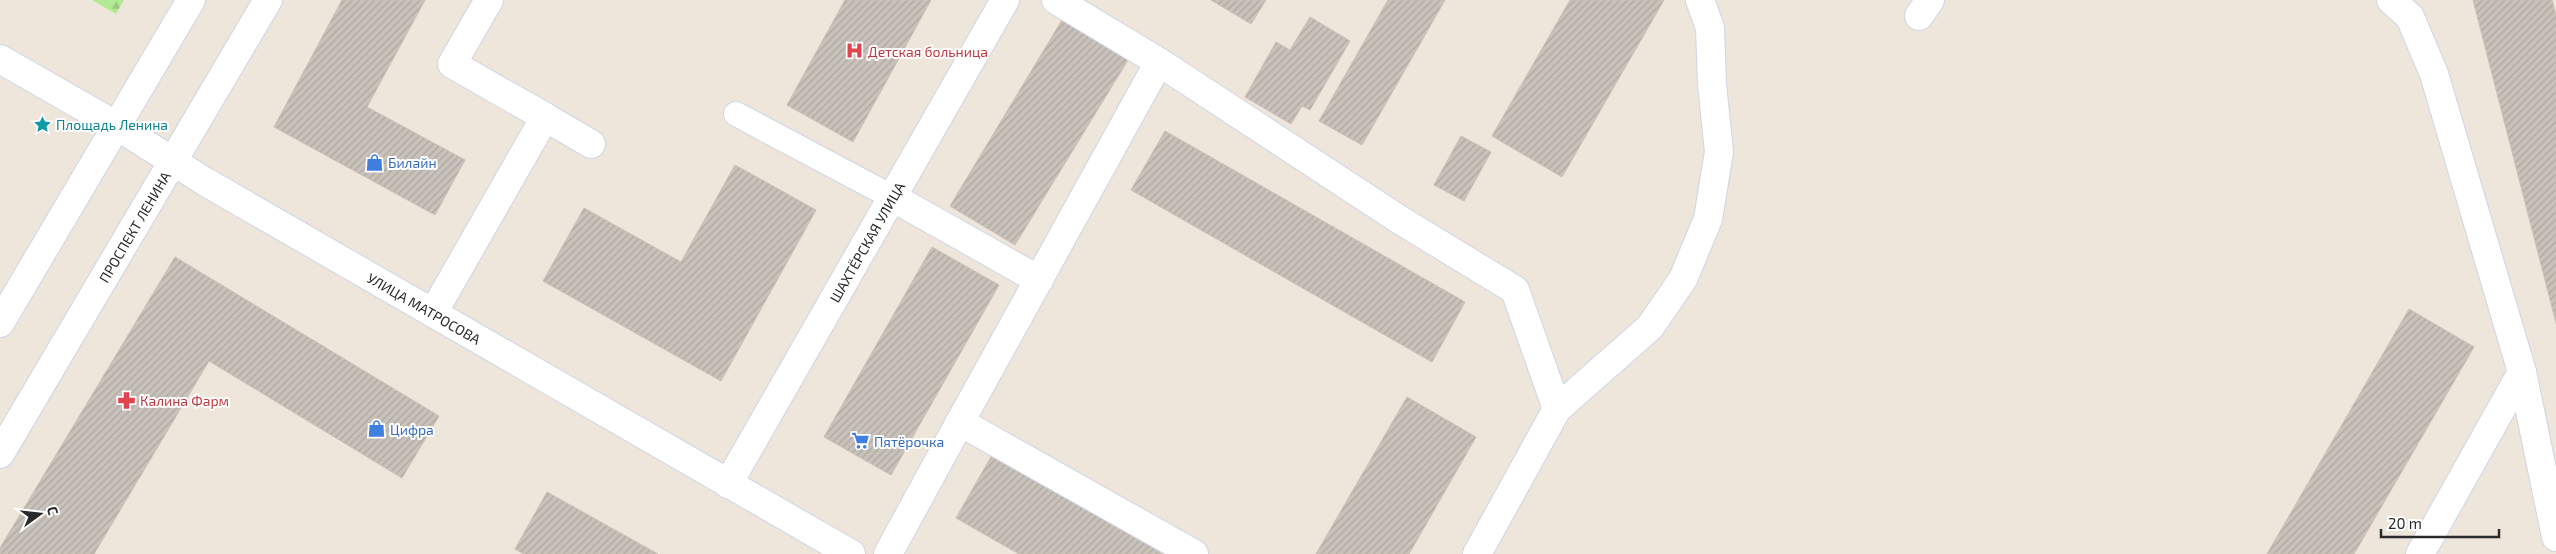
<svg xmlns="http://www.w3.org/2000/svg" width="2556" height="554" viewBox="0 0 2556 554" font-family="'Exo 2',sans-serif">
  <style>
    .forest { fill: url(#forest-firs) }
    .building { fill: url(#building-hatch); stroke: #c9c1b5 }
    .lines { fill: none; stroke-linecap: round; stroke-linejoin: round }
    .service-casing { stroke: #d0d5e5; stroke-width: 26 }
    .minor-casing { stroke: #d0d5e5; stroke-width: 30 }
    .secondary-casing { stroke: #d0d5e5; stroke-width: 30 }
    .service { stroke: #fff; stroke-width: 24 }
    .minor { stroke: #fff; stroke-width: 28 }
    .secondary { stroke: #fff; stroke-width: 28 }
    .labels { text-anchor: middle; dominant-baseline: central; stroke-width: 4; stroke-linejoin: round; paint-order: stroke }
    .health-label { font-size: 14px; fill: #be3a42; stroke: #fff; text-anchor: start }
    .culture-label { font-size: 14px; fill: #0d838f; stroke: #fff; text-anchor: start }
    .shop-label { font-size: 14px; fill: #366cbe; stroke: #fff; text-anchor: start }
    .street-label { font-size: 14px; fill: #2a2a2a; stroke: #fff }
  </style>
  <defs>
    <pattern id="forest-firs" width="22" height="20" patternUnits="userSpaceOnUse" patternTransform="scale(1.25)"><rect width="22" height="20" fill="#b2e993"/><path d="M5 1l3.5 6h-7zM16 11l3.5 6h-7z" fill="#99c87f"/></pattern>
    <pattern id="building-hatch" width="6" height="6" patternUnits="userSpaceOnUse" patternTransform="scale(1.25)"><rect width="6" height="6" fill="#c9c2bb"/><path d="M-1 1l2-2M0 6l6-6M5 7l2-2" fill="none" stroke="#ada7a1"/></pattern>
  </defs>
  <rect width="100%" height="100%" fill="#eee5db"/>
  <polygon class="forest" points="92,0 124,0 116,14"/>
  <g class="building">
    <polygon points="342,0 425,0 367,107 465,160 435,215 274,127"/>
    <polygon points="845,0 931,0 853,142 787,105"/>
    <polygon points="1211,0 1266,0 1251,24"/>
    <polygon points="1388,0 1445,0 1362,145 1319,121"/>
    <polygon points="1570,0 1664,0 1562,177 1492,136"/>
    <polygon points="2473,0 2552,0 2556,16 2556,323"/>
    <polygon points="1310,17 1350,41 1310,110 1302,106 1291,124 1245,97 1276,42 1290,50"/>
    <polygon points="1062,20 1128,60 1015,245 950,206"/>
    <polygon points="1165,131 1465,302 1432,362 1131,190"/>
    <polygon points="1461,136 1491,152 1464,201 1434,185"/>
    <polygon points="735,165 816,210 721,381 543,281 584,208 681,262"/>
    <polygon points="932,247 999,285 891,475 824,437"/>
    <polygon points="175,257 439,416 402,478 209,361 94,554 0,554 0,548"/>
    <polygon points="2409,309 2474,347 2354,554 2267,554"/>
    <polygon points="1407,397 1476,437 1409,554 1316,554"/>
    <polygon points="992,455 1163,554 1019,554 956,518"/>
    <polygon points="547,492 658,554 524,554 515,549"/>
  </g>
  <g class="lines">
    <defs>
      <polyline id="service" points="736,114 892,197"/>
      <g id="minor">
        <polyline points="1056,0 1159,62 1400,220 1515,290 1557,409"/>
        <polyline points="2391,0 2410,17 2434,74 2522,372 2556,537"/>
        <polyline points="1919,16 1930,0"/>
        <polyline points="545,117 591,144"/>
        <polyline points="892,197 1039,280"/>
        <polyline points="433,313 545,117 452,64 489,0"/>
        <polyline points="0,323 191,0"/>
        <polyline points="960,422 1159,62"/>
        <path id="s1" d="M0 454 268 0"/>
        <path id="s2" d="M728 484 1005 0"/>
        <polyline points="888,554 960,422 1194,554"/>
        <polyline points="1477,554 1557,409 1650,327 1683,279 1708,219 1719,152 1712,84 1710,28 1700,0"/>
        <polyline points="2420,554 2522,372"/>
      </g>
      <g id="secondary">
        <path id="s3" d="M0 59 117 126 204 181 851 554"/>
      </g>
    </defs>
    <use href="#service" class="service-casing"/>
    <use href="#minor" class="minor-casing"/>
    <use href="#secondary" class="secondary-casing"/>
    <use href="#service" class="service"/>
    <use href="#minor" class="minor"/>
    <use href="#secondary" class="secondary"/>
  </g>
  <defs>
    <symbol id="hospital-bare" viewBox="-9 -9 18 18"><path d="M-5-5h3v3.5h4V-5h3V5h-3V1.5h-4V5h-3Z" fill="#e0444e" stroke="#fff" stroke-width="2.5" paint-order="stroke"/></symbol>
    <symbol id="sight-bare" viewBox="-9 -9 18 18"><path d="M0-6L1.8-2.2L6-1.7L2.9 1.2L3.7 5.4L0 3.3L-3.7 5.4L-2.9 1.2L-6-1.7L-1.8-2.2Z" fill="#0f9aa8" stroke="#fff" stroke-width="2.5" paint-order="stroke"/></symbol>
    <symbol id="shop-bare" viewBox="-9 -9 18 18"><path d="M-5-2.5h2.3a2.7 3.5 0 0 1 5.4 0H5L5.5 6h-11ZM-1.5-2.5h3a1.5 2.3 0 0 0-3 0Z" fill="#3f7fe0" stroke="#fff" stroke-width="2.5" paint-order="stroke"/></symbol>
    <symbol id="pharmacy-bare" viewBox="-9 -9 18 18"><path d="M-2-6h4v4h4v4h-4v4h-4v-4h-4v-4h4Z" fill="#e0444e" stroke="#fff" stroke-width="2.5" paint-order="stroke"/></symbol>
    <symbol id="supermarket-bare" viewBox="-9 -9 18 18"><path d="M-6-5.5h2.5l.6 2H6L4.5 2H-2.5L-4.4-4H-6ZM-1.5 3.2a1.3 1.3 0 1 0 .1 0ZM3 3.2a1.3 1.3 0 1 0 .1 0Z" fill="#3f7fe0" stroke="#fff" stroke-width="2.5" paint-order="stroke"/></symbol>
  </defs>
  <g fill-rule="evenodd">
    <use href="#hospital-bare" x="842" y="38" width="25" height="25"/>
    <use href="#sight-bare" x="30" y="112" width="25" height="25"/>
    <use href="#shop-bare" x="362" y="150" width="25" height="25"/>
    <use href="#pharmacy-bare" x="114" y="388" width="25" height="25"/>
    <use href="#shop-bare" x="364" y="416" width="25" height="25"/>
    <use href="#supermarket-bare" x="848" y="428" width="25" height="25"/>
  </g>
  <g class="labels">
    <g class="health-label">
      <text x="868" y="51">Детская больница</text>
      <text x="140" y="400">Калина Фарм</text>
    </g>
    <g class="culture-label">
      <text x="56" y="124">Площадь Ленина</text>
    </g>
    <g class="shop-label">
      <text x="388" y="162">Билайн</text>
      <text x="390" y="429">Цифра</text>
      <text x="874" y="441">Пятёрочка</text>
    </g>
    <g class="street-label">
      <text stroke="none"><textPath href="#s1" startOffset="264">ПРОСПЕКТ ЛЕНИНА</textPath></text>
      <text stroke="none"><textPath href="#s2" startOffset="279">ШАХТЁРСКАЯ УЛИЦА</textPath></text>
      <text stroke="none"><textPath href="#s3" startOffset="492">УЛИЦА МАТРОСОВА</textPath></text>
    </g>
  </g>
  <g transform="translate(40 514) rotate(75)" stroke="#ffffff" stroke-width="4" paint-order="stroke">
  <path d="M0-4L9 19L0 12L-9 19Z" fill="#2a2a2a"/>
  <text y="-8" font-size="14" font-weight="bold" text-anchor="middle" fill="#2a2a2a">С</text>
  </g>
  <path d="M2381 529v8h118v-8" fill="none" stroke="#2a2a2a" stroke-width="2.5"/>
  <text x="2388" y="529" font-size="15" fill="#2a2a2a" stroke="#ffffff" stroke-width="4" paint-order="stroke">20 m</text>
</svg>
